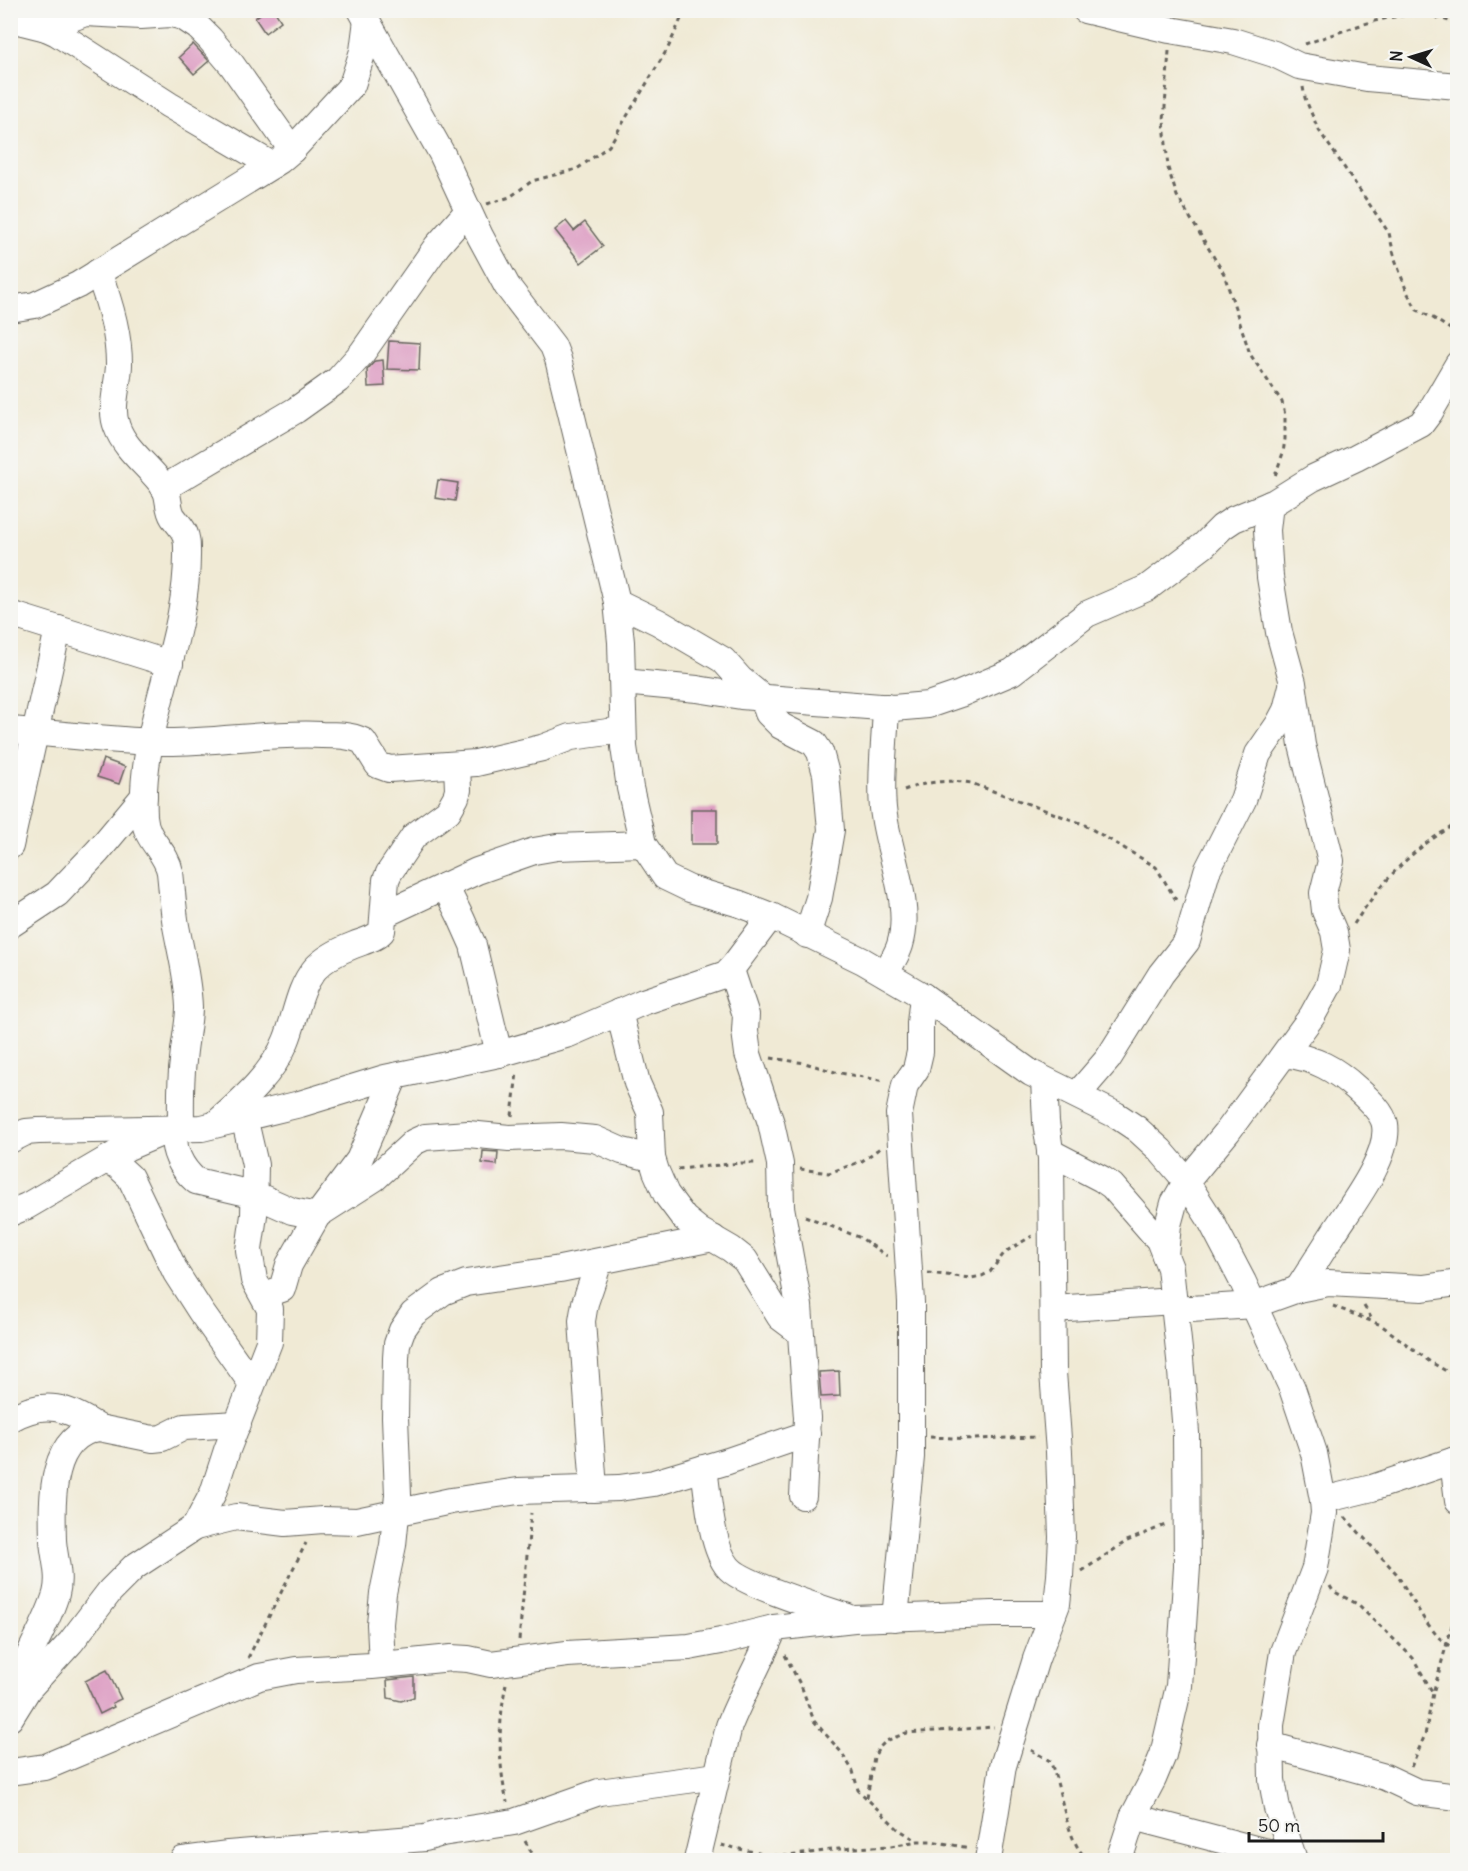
<svg xmlns="http://www.w3.org/2000/svg" width="1468" height="1871" viewBox="0 0 1468 1871" font-family="Delius,sans-serif">
  <style>
    .building { fill: #db97c0 }
    .lines { fill: none; stroke-linecap: round; stroke-linejoin: round }
    .minor-casing { stroke: #66645d; stroke-width: 28 }
    .path { stroke: #66645d; stroke-width: 3; stroke-dasharray: 4.5 4.5; stroke-linecap: butt }
    .minor { stroke: #fff; stroke-width: 26 }
  </style>
  <rect width="100%" height="100%" fill="#f6f6f2"/>
  <filter id="ink" filterUnits="userSpaceOnUse"><feTurbulence type="fractalNoise" baseFrequency=".0167" numOctaves="2"/><feDisplacementMap in="SourceGraphic" scale="12" xChannelSelector="R" yChannelSelector="G"/><feConvolveMatrix kernelMatrix="1 2 1 2 8 2 1 2 1" color-interpolation-filters="sRGB"/></filter>
  <filter id="wash" filterUnits="userSpaceOnUse"><feTurbulence type="fractalNoise" baseFrequency=".008" numOctaves="4" result="noise"/><feDisplacementMap in="SourceGraphic" scale="24" xChannelSelector="R" yChannelSelector="G"/><feGaussianBlur stdDeviation="1.35" result="paint"/><feColorMatrix in="noise" values="0 0 0 0 0 0 0 0 0 0 0 0 0 0 0 0 0 1.4 0 .05"/><feComposite in="paint" operator="in"/></filter>
  <g filter="url(#wash)">
    <rect width="100%" height="100%" fill="#f0ead5"/>
    <g id="blocks">
      <g class="building">
        <polygon points="266,10 274,10 281,21 265,33 255,18"/>
        <polygon points="193,44 209,61 194,74 179,57"/>
        <polygon points="566,221 574,231 585,222 603,246 581,263 555,230"/>
        <polygon points="389,341 420,343 419,370 387,369"/>
        <polygon points="383,360 385,386 368,387 367,370 375,361"/>
        <polygon points="438,480 458,483 455,501 435,498"/>
        <polygon points="103,759 125,767 119,784 97,777"/>
        <rect x="691" y="809" width="26" height="35"/>
        <polygon points="483,1151 498,1152 497,1165 482,1163"/>
        <polygon points="839,1371 840,1396 821,1397 819,1372"/>
        <polygon points="107,1670 121,1699 112,1703 114,1707 100,1714 85,1681"/>
        <polygon points="414,1677 414,1697 401,1701 388,1698 387,1680"/>
      </g>
    </g>
  </g>
  <g filter="url(#ink)">
    <use href="#blocks" fill-opacity="0" stroke="#66645d" stroke-width="1.5"/>
    <g class="lines">
      <defs>
        <g id="minor">
          <polyline points="361,10 442,154 480,236 507,286 553,346 558,359 617,602 621,642 624,747 630,788 643,844 665,877 690,889 740,904 771,916 863,961 923,996 1031,1073 1116,1115 1137,1129 1160,1150 1183,1177 1210,1219 1243,1282 1292,1388 1314,1453 1323,1500 1324,1513 1315,1568 1283,1652 1271,1725 1272,1780 1277,1808 1294,1860"/>
          <polyline points="1085,10 1170,30 1233,41 1274,54 1299,66 1367,78 1458,86"/>
          <polyline points="10,19 46,28 57,33 169,105 272,165"/>
          <polyline points="46,28 85,13 141,16 171,14 183,17 198,27 210,39 232,65 292,150"/>
          <path d="M98 272C109 300 119 333 119 364 119 383 109 408 117 427 125 450 150 467 164 487 170 496 167 508 173 517 182 529 187 531 187 549 189 640 139 724 144 816 146 842 166 850 170 872 172 890 173 908 176 926 181 953 188 979 189 1007 189 1024 184 1043 183 1061 180 1083 181 1106 181 1128"/>
          <polyline points="10,309 35,305 78,285 279,161 292,150 352,85 363,51 367,20"/>
          <polyline points="164,488 296,410 338,380 362,353 437,246 468,211"/>
          <polyline points="617,602 658,622 723,660 740,679 763,698 768,713 781,726 814,743 820,752 826,774 831,830 819,898 807,935"/>
          <polyline points="10,614 170,664"/>
          <polyline points="623,682 697,689 741,696 893,708 928,705 960,694 1012,672 1087,614 1147,588 1204,545 1222,527 1234,519 1273,503 1313,478 1356,458 1421,424 1430,412 1458,364"/>
          <path d="M10 730C61 734 111 741 162 742 215 743 269 732 322 735 336 735 350 735 363 741L378 765 389 769 476 763 542 748 571 737 623 730"/>
          <polyline points="10,846 58,629"/>
          <polyline points="445,886 461,918 473,945 499,1054"/>
          <polyline points="385,914 477,871 534,851 557,847 643,844"/>
          <polyline points="10,925 57,894 98,851 144,796"/>
          <polyline points="731,970 746,1015 745,1031 748,1054 771,1123 780,1164 781,1207 799,1306 807,1418 803,1496"/>
          <path d="M886 974C890 964 897 955 900 945 913 903 887 851 883 808 880 775 885 741 886 707"/>
          <polyline points="619,1012 637,1083 650,1112 652,1158 656,1171 666,1194 684,1218 700,1231 731,1249 745,1260 780,1317 800,1332"/>
          <path d="M1285 1054C1316 1059 1334 1068 1357 1089 1367 1098 1383 1112 1385 1125 1390 1156 1351 1206 1335 1231 1323 1250 1310 1270 1298 1289"/>
          <polyline points="1077,1095 1108,1059 1161,974 1187,941 1207,871 1243,800 1258,754 1278,725 1286,710 1292,686"/>
          <path d="M219 1121C244 1099 273 1073 286 1041 296 1017 298 989 315 969 324 959 341 950 354 945 364 941 375 939 382 931L386 880 389 873 414 836 448 811 456 797 458 790 457 765"/>
          <path d="M175 1129C171 1149 181 1168 196 1181L256 1195 292 1211 317 1216"/>
          <polyline points="10,1140 26,1132 38,1131 202,1128 300,1104 385,1078 499,1054 569,1034 643,1002 726,974 735,964 771,916"/>
          <polyline points="1050,1152 1102,1179 1112,1186 1159,1240 1170,1268 1180,1359 1186,1433 1187,1567 1179,1686 1163,1755 1153,1779 1133,1817 1119,1860"/>
          <polyline points="105,1161 117,1165 130,1177 176,1273 201,1312 252,1384"/>
          <polyline points="322,1212 375,1178 414,1142 425,1137 468,1134 509,1138 561,1136 595,1139 622,1151 652,1158"/>
          <polyline points="10,1213 27,1206 128,1147 161,1133"/>
          <polyline points="1165,1255 1168,1225 1174,1203 1186,1182 1228,1131 1312,1016 1329,985 1337,950 1334,932 1325,911 1323,893 1331,861 1302,745 1293,683 1279,632 1270,577 1267,530 1270,504"/>
          <polyline points="264,1295 282,1289 289,1265 317,1216 359,1160 395,1076"/>
          <polyline points="1053,1309 1174,1301"/>
          <polyline points="1175,1310 1254,1305 1298,1289 1328,1283 1423,1288 1458,1283"/>
          <path d="M10 1419C45 1399 68 1407 99 1428"/>
          <polyline points="1453,1461 1458,1501"/>
          <path d="M704 1468C708 1495 711 1547 728 1567 741 1584 824 1609 848 1617"/>
          <polyline points="594,1489 582,1321 585,1303 599,1262"/>
          <polyline points="1323,1500 1372,1488 1458,1459"/>
          <polyline points="195,1527 236,1517 285,1523 323,1520 357,1521 451,1501 518,1491 619,1488 654,1483 728,1461 807,1434"/>
          <polyline points="895,1618 911,1457 911,1302 899,1114 905,1085 916,1069 920,1052 920,1023 923,996"/>
          <polyline points="382,1665 380,1624 383,1593 393,1545 398,1495 395,1417 396,1358 397,1344 402,1330 413,1314 443,1292 466,1283 560,1269 713,1238"/>
          <path d="M14 1701C20 1662 45 1631 56 1594 61 1575 54 1558 53 1540 52 1501 49 1436 99 1428L153 1439 162 1438 184 1427 238 1424"/>
          <polyline points="10,1718 28,1689 71,1642 110,1591 134,1567 195,1527 213,1493 227,1450 269,1342 270,1309 254,1280 249,1250 254,1215 255,1165 244,1117"/>
          <polyline points="1270,1745 1385,1777 1417,1792 1458,1797"/>
          <polyline points="10,1772 45,1767 259,1677 296,1670 372,1666 451,1658 468,1659 491,1664 567,1654 689,1647 721,1641 774,1628 854,1619 993,1614 1053,1614"/>
          <polyline points="1133,1817 1263,1851 1292,1855"/>
          <polyline points="183,1860 228,1854 425,1838 442,1833 514,1822 599,1792 717,1776"/>
          <path d="M697 1860 729 1726C742 1693 761 1661 774 1628"/>
          <polyline points="988,1860 1003,1766 1036,1659 1057,1604 1060,1576 1062,1537 1059,1452 1053,1372 1051,1158 1046,1122 1044,1080"/>
        </g>
      </defs>
      <use href="#minor" class="minor-casing"/>
      <g class="path">
        <path d="M1305 44C1342 32 1391 10 1430 16 1439 18 1448 21 1458 23"/>
        <polyline points="1169,51 1164,121 1168,168 1177,196 1224,274 1250,354 1282,402 1285,415 1285,439 1283,453 1275,476"/>
        <polyline points="1303,87 1305,98 1318,129 1389,233 1395,259 1407,292 1417,310 1433,318 1458,334"/>
        <polyline points="487,204 510,197 532,181 577,169 609,146 668,48 685,10"/>
        <path d="M904 790C926 782 948 779 971 783L1083 824 1156 867 1176 900"/>
        <path d="M1354 924C1379 885 1415 844 1458 824"/>
        <polyline points="771,1058 805,1063 835,1072 885,1081"/>
        <polyline points="512,1116 517,1072"/>
        <polyline points="678,1169 741,1163 758,1163"/>
        <polyline points="800,1169 829,1173 862,1161 880,1148"/>
        <polyline points="805,1216 861,1238 887,1256"/>
        <polyline points="928,1273 971,1278 982,1276 990,1272 1005,1252 1032,1236"/>
        <polyline points="1333,1306 1381,1325 1429,1361 1458,1378"/>
        <polyline points="1364,1306 1373,1321"/>
        <polyline points="930,1437 974,1439 1038,1437"/>
        <polyline points="1345,1517 1396,1573 1424,1619 1438,1637 1452,1648 1458,1657"/>
        <polyline points="1082,1571 1127,1541 1165,1525"/>
        <polyline points="1330,1586 1333,1591 1359,1605 1413,1658 1433,1693"/>
        <polyline points="519,1640 531,1513"/>
        <polyline points="785,1655 802,1688 814,1721 842,1753 853,1771 858,1790 898,1829 916,1840"/>
        <polyline points="248,1658 306,1543"/>
        <path d="M506 1684C498 1722 498 1765 507 1802"/>
        <path d="M1031 1750 1050 1761C1062 1788 1065 1841 1088 1860"/>
        <polyline points="1411,1767 1425,1735 1433,1693 1458,1604"/>
        <polyline points="867,1798 874,1757 879,1748 886,1741 906,1733 994,1727"/>
        <polyline points="525,1841 536,1860"/>
        <polyline points="721,1845 768,1855 789,1856 839,1849 891,1846 918,1841 931,1841 970,1848"/>
      </g>
      <use href="#minor" class="minor"/>
    </g>
  </g>
  <rect width="1468" height="1871" fill="none" stroke="#f6f6f2" stroke-width="36"/>
  <g transform="translate(1411 57) rotate(274)" stroke="#f6f6f2" stroke-width="4.5" paint-order="stroke">
  <path d="M0-4.5L10 22L0 15L-10 22Z" fill="#1c1c1c"/>
  <text y="-9" font-size="16" font-weight="bold" text-anchor="middle" fill="#1c1c1c">N</text>
  </g>
  <path d="M1249 1832v9h134v-9" fill="none" stroke="#1c1c1c" stroke-width="3"/>
  <text x="1258" y="1832" font-size="18" fill="#1c1c1c" stroke="#f6f6f2" stroke-width="4.5" paint-order="stroke">50 m</text>
</svg>
